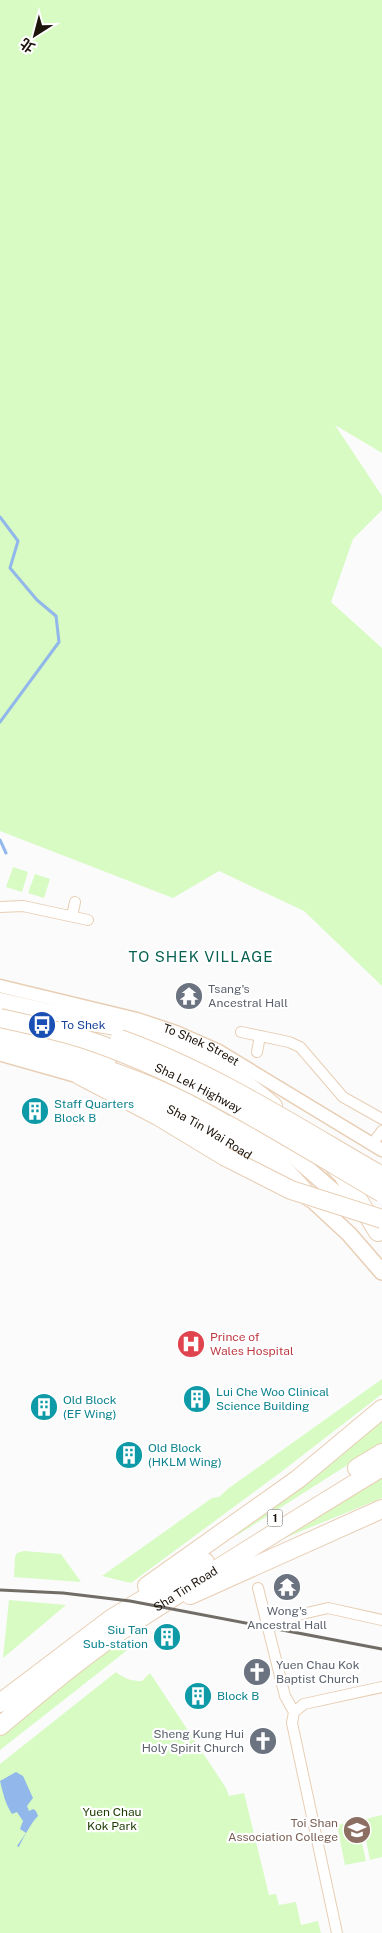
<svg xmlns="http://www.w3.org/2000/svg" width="382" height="1933" viewBox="0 0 382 1933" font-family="'Public Sans','Noto Sans TC',sans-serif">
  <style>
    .green { fill: #d7fbc3 }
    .water { fill: #91b7eb }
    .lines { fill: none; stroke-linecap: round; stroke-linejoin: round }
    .stream { stroke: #91b7eb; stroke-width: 3 }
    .minor-casing { stroke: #e8ceb4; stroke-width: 12 }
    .tertiary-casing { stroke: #e8ceb4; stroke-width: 15 }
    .primary-casing { stroke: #e8ceb4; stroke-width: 18 }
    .motorway-casing { stroke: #e8ceb4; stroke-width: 20 }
    .minor { stroke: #fff; stroke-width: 10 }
    .tertiary { stroke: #fff; stroke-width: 12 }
    .primary { stroke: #fff; stroke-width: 15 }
    .motorway { stroke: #fff; stroke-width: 18 }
    .rail { stroke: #716c66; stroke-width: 3 }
    .motorway-bridge-casing { stroke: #e8ceb4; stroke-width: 20; stroke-linecap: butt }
    .motorway-bridge { stroke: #fff; stroke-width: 18 }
    .labels { text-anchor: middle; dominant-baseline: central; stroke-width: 4.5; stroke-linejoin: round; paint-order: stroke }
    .shield { fill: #fff; stroke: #605a54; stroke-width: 1 }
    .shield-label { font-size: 11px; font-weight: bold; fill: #1c130a }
    .worship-label { font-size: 12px; fill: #5b616d; stroke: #fff; text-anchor: start }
    .transit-label { font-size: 12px; fill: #164399; stroke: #fff; text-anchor: start }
    .street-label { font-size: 12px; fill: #1c130a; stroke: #fff }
    .culture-label { font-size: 12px; fill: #0d838f; stroke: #fff; text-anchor: start }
    .health-label { font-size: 12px; fill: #be3a42; stroke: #fff; text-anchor: start }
    .park-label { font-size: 12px; fill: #1b3b00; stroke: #fff }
    .education-label { font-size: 12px; fill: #785e54; stroke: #fff; text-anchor: end }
    .quarter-label { font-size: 15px; letter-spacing: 1px; fill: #086252; stroke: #fff }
  </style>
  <rect width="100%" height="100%" fill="#fbfbfb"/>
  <g class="green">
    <polygon points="0,0 382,0 382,453 335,425 382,496 382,510 353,539 331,602 382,648 382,986 304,911 219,871 173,898 0,831"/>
    <polygon points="13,867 28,872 22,892 6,887"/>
    <polygon points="35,874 50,879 44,898 28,893"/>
    <polygon points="382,1379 382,1394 281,1472 131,1583 102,1576 212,1498 219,1497 229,1488"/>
    <polygon points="382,1420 382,1443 236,1536 242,1528"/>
    <polygon points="382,1475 382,1498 270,1544"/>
    <polygon points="24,1551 61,1554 81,1582 14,1577 15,1557 17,1553"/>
    <polygon points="9,1600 66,1605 3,1658"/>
    <polygon points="126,1641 130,1648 0,1750 0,1737 102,1654"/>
    <path d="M116 1672C125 1679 131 1681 142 1681L150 1673 226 1788 229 1796 244 1793 269 1895 276 1894 279 1905 296 1902 301 1925 318 1921 321 1933H0V1764Z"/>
    <polygon points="382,1815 382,1857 370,1860 362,1820"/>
    <polygon points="357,1821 366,1861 345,1865 337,1825"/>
  </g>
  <path class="water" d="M16 1772 23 1776 33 1798 27 1806 29 1811 33 1809 36 1811 38 1816C33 1820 22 1840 19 1847L17 1846 26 1833 20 1829 23 1821 17 1812 12 1814C5 1803 3 1793 0 1781Z"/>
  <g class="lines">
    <g class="stream">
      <polyline points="0,517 18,541 10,568 37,600 56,616 59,642 0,722"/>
      <polyline points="0,840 6,853"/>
    </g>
    <defs>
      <g id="minor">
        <polyline points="0,907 23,906 88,920"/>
        <polyline points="72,916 75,902"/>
        <polyline points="241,1032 289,1042 300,1047 343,1097 382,1119"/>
        <polyline points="257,1052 260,1036"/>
        <polyline points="372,1144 382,1131"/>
        <polyline points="258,1588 285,1696 294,1712 292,1723 337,1933"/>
        <polyline points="268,1622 328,1608 382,1620"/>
        <polyline points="294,1712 304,1704 382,1687"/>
      </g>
      <g id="tertiary">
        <path id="s1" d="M0 986 137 1019 176 1032 217 1050 382 1150"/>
      </g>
      <g id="primary">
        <polyline points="0,1029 73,1045 110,1057"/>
        <polyline points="0,1053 89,1078"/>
        <path id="s2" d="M111 1085C175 1106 231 1143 285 1180"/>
        <polyline points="237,1117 292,1155 356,1211"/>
        <polyline points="308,1196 349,1234 382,1272"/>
      </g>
      <g id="motorway">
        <polyline points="0,1002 71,1018 81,1023"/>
        <path d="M71 1018C88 1022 106 1024 124 1028 178 1042 230 1069 273 1106"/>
        <path d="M0 1037C92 1063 189 1091 265 1152 281 1165 296 1182 310 1198"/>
        <polyline points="79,1075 158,1116 224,1156"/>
        <polyline points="334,1166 343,1175 378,1232"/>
        <polyline points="357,1468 382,1453"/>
        <polyline points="147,1586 298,1479 382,1409"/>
        <polyline points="190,1595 382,1509"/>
        <polyline points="0,1703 111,1619 205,1562"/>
        <path id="s3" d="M0 1726C40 1693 79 1659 122 1630 208 1574 295 1520 382 1467"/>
      </g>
    </defs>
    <use href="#minor" class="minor-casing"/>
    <use href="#tertiary" class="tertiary-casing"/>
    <use href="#primary" class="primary-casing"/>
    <use href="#motorway" class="motorway-casing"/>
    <use href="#minor" class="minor"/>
    <use href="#tertiary" class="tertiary"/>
    <use href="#primary" class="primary"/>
    <use href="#motorway" class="motorway"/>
    <polyline class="rail" points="0,1590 63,1593 130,1601 382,1649"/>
    <defs>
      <g id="motorway-bridge">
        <path id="s4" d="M0 1018C27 1024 55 1030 81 1038 189 1073 285 1136 382 1193"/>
        <path d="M120 1039C213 1072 297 1127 382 1176"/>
        <polyline points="224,1156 291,1190 382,1219"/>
      </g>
    </defs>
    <use href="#motorway-bridge" class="motorway-bridge-casing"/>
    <use href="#motorway-bridge" class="motorway-bridge"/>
  </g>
  <defs>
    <symbol id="temple-disc" viewBox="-11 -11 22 22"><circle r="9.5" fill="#6b7280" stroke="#fff"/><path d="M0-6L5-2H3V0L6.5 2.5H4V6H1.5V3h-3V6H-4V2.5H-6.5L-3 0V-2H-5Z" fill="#fff"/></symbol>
    <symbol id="bus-disc" viewBox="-11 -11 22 22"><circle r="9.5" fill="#1a4fb4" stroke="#fff"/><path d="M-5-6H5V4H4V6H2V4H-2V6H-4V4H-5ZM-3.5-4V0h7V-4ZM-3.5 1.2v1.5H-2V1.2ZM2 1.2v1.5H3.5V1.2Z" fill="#fff"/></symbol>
    <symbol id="building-disc" viewBox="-11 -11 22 22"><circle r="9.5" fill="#0f9aa8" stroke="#fff"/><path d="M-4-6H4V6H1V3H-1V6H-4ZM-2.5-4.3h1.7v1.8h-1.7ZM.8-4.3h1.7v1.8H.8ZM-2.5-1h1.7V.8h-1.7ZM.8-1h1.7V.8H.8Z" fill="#fff"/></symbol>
    <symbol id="hospital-disc" viewBox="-11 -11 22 22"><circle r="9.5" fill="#e0444e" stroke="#fff"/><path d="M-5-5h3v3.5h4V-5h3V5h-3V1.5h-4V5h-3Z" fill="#fff"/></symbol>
    <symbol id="church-disc" viewBox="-11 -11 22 22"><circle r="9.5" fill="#6b7280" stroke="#fff"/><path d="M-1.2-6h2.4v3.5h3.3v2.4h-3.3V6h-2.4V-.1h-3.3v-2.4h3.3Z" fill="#fff"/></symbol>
    <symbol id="school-disc" viewBox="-11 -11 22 22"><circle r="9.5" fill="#8d6e63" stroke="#fff"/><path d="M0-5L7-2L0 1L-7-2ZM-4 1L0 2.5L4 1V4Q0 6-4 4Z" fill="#fff"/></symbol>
  </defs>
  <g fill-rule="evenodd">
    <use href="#temple-disc" x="173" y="980" width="32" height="32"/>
    <use href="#bus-disc" x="26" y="1009" width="32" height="32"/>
    <use href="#building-disc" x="19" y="1095" width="32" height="32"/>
    <use href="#hospital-disc" x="175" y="1328" width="32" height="32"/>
    <use href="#building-disc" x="181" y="1383" width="32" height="32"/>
    <use href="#building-disc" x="28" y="1391" width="32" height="32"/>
    <use href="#building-disc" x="113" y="1439" width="32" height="32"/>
    <use href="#temple-disc" x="271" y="1571" width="32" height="32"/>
    <use href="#building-disc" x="151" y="1621" width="32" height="32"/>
    <use href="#church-disc" x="241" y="1656" width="32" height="32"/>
    <use href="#building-disc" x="182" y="1680" width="32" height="32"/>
    <use href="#church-disc" x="247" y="1725" width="32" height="32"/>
    <use href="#school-disc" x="341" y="1814" width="32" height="32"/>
  </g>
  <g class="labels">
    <rect class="shield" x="267.5" y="1509.5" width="15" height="17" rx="4"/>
    <g class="shield-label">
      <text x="275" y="1518">1</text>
    </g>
    <g class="worship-label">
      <text x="208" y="989">Tsang's<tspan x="208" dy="14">Ancestral Hall</tspan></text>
      <text x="287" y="1611" text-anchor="middle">Wong's<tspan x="287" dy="14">Ancestral Hall</tspan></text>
      <text x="276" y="1665">Yuen Chau Kok<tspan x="276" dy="14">Baptist Church</tspan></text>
      <text x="244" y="1734" text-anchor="end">Sheng Kung Hui<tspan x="244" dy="14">Holy Spirit Church</tspan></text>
    </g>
    <g class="transit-label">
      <text x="61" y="1025">To Shek</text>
    </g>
    <g class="street-label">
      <text stroke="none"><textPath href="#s1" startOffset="210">To Shek Street</textPath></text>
      <text stroke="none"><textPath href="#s4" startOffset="211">Sha Lek Highway</textPath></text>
      <text stroke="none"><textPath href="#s2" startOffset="109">Sha Tin Wai Road</textPath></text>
      <text stroke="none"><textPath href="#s3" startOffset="231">Sha Tin Road</textPath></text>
    </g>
    <g class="culture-label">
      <text x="54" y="1104">Staff Quarters<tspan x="54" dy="14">Block B</tspan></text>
      <text x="216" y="1392">Lui Che Woo Clinical<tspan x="216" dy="14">Science Building</tspan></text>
      <text x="63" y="1400">Old Block<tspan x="63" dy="14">(EF Wing)</tspan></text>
      <text x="148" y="1448">Old Block<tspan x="148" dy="14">(HKLM Wing)</tspan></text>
      <text x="148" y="1630" text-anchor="end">Siu Tan<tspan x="148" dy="14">Sub-station</tspan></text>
      <text x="217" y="1696">Block B</text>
    </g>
    <g class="health-label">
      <text x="210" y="1337">Prince of<tspan x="210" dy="14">Wales Hospital</tspan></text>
    </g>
    <g class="park-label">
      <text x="112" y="1812">Yuen Chau<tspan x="112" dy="14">Kok Park</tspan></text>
    </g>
    <g class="education-label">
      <text x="338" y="1823">Toi Shan<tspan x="338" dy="14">Association College</tspan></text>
    </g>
    <g class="quarter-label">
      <text x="201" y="956">TO SHEK VILLAGE</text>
    </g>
  </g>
  <g transform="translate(35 35) rotate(216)" stroke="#ffffff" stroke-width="4" paint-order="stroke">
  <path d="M0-4L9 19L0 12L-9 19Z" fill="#1c130a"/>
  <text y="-8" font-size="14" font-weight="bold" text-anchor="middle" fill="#1c130a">北</text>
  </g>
</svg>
